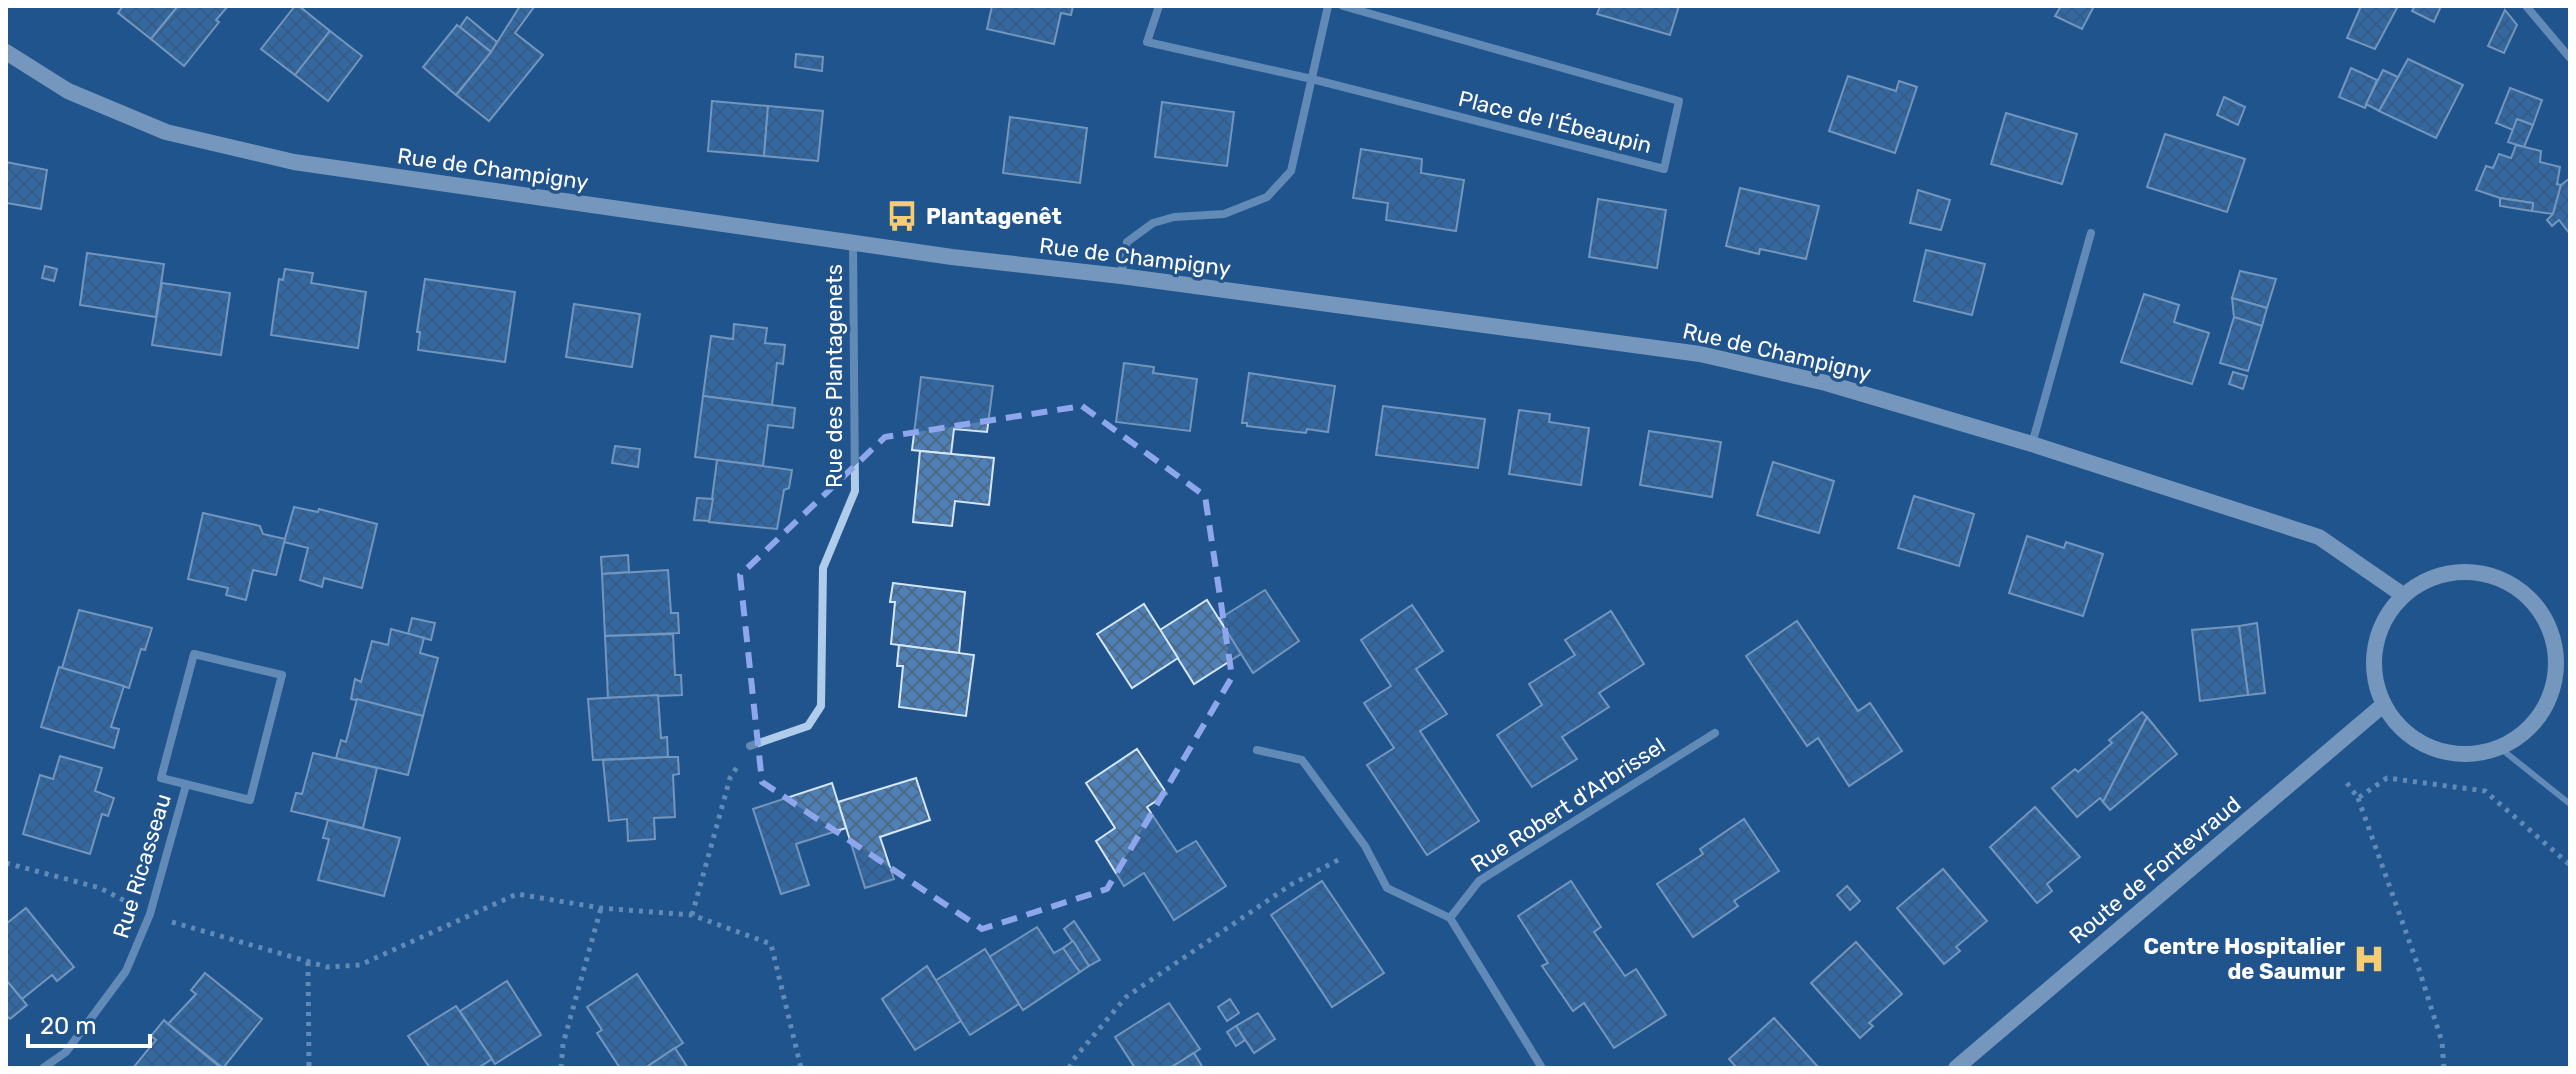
<svg xmlns="http://www.w3.org/2000/svg" width="2576" height="1074" viewBox="0 0 2576 1074" font-family="Rubik,sans-serif">
  <style>
    .building { fill: url(#building-cross-hatch); stroke: #d4e6f8; stroke-width: 2 }
    .lines { fill: none; stroke-linecap: round; stroke-linejoin: round }
    .path { stroke: #afcceb; stroke-width: 5; stroke-dasharray: 4 6; stroke-linecap: butt }
    .lane { stroke: #afcceb; stroke-width: 6 }
    .street { stroke: #afcceb; stroke-width: 8 }
    .secondary { stroke: #dbe9f9; stroke-width: 16 }
    .marked { fill: none; stroke: #8ea6ec; stroke-width: 6; stroke-dasharray: 16 10; stroke-linejoin: round }
    .labels { text-anchor: middle; dominant-baseline: central; stroke-width: 7; stroke-linejoin: round; paint-order: stroke }
    .street-label { font-size: 22px; fill: #fff; stroke: #21548c }
    .poi-label { font-size: 22px; font-weight: bold; fill: #fff; stroke: #21548c; text-anchor: start }
  </style>
  <defs>
    <pattern id="building-cross-hatch" width="8" height="8" patternUnits="userSpaceOnUse" patternTransform="scale(2)"><rect width="8" height="8" fill="#4e80b6"/><path d="M0 0l8 8M0 8l8-8" fill="none" stroke="#4d6986"/></pattern>
  </defs>
  <rect width="100%" height="100%" fill="#21548c"/>
  <g class="building">
    <polygon points="123,6 178,6 151,39 118,13"/>
    <polygon points="178,6 228,6 216,20 219,22 184,66 151,39"/>
    <polygon points="295,6 299,6 330,31 295,75 261,49"/>
    <polygon points="520,6 534,7 515,33 543,55 489,121 456,95 491,52"/>
    <polygon points="992,6 1073,6 1071,15 1061,13 1054,44 987,29"/>
    <polygon points="1600,6 1679,6 1670,35 1597,14"/>
    <polygon points="2061,6 2094,6 2082,29 2055,16"/>
    <polygon points="2361,6 2398,6 2375,49 2347,38"/>
    <polygon points="2415,6 2441,6 2434,22 2412,11"/>
    <polygon points="2505,10 2517,25 2504,53 2488,46"/>
    <polygon points="467,17 497,42 491,52 460,27"/>
    <polygon points="457,25 491,52 456,95 423,67"/>
    <polygon points="330,31 362,56 328,101 295,75"/>
    <polygon points="796,54 823,57 822,71 795,67"/>
    <polygon points="2408,59 2463,85 2436,138 2379,111"/>
    <polygon points="2351,68 2377,80 2365,108 2339,97"/>
    <polygon points="2383,70 2398,77 2379,111 2366,104"/>
    <polygon points="1848,76 1896,91 1899,81 1917,87 1895,153 1829,131"/>
    <polygon points="2510,88 2542,100 2533,125 2517,119 2513,130 2496,123"/>
    <polygon points="2224,97 2245,107 2238,125 2217,115"/>
    <polygon points="712,101 768,106 764,156 708,151"/>
    <polygon points="1162,102 1234,112 1227,166 1155,157"/>
    <polygon points="768,106 823,111 818,161 764,156"/>
    <polygon points="2006,113 2077,134 2062,184 1991,164"/>
    <polygon points="1010,117 1087,128 1080,183 1003,173"/>
    <polygon points="2517,119 2533,125 2524,147 2508,142"/>
    <polygon points="2165,134 2245,159 2227,212 2147,187"/>
    <polygon points="2516,145 2541,151 2540,162 2560,167 2557,184 2561,185 2553,214 2532,211 2533,203 2500,198 2476,190 2486,166 2493,168 2499,154 2511,158"/>
    <polygon points="1361,149 1422,159 1421,173 1464,180 1456,231 1386,220 1388,203 1353,198"/>
    <polygon points="6,162 47,170 41,209 7,203 6,208"/>
    <polygon points="2570,178 2570,234 2559,220 2552,226 2547,220 2553,214 2561,185"/>
    <polygon points="1740,188 1819,206 1806,259 1760,249 1759,254 1726,246"/>
    <polygon points="1918,190 1950,200 1941,230 1910,223"/>
    <polygon points="2500,198 2533,203 2532,211 2500,206"/>
    <polygon points="1598,199 1666,210 1657,268 1589,257"/>
    <polygon points="1926,250 1985,264 1972,315 1914,301"/>
    <polygon points="87,253 164,264 156,317 80,305"/>
    <polygon points="45,266 57,269 54,281 42,278"/>
    <polygon points="285,269 313,273 311,283 366,292 358,348 271,335 279,279 283,280"/>
    <polygon points="2240,271 2276,279 2267,308 2232,298"/>
    <polygon points="425,279 515,292 505,362 418,350 420,332 417,332"/>
    <polygon points="162,283 230,293 221,355 152,345"/>
    <polygon points="2144,294 2179,305 2174,322 2209,333 2192,384 2121,362"/>
    <polygon points="2232,298 2267,308 2262,326 2234,317"/>
    <polygon points="574,304 640,314 632,367 566,357"/>
    <polygon points="2234,317 2262,326 2248,371 2220,363"/>
    <polygon points="734,324 767,328 765,343 785,345 783,364 777,363 772,405 703,396 711,336 733,339"/>
    <polygon points="1124,363 1154,367 1153,373 1197,379 1190,431 1116,422"/>
    <polygon points="2233,372 2247,376 2243,389 2229,384"/>
    <polygon points="1249,373 1335,386 1328,432 1307,429 1306,433 1247,426 1247,423 1242,423"/>
    <polygon points="921,377 993,386 987,432 954,429 951,454 912,450"/>
    <polygon points="703,396 795,408 793,428 768,425 763,466 695,457"/>
    <polygon points="1383,406 1485,419 1478,468 1376,455"/>
    <polygon points="1519,410 1550,414 1549,422 1589,428 1581,485 1509,474"/>
    <polygon points="1649,431 1721,442 1712,497 1640,485"/>
    <polygon points="615,446 640,449 638,467 612,463"/>
    <polygon points="920,451 994,458 989,505 955,501 952,526 913,522"/>
    <polygon points="717,460 792,470 789,488 784,490 777,529 709,522"/>
    <polygon points="1773,462 1834,481 1819,533 1757,515"/>
    <polygon points="1914,496 1974,514 1959,566 1898,548"/>
    <polygon points="697,498 713,499 709,521 694,520"/>
    <polygon points="294,507 318,512 319,509 377,524 362,588 324,578 322,587 300,580 308,548 284,542"/>
    <polygon points="203,513 260,526 263,534 285,539 276,575 253,570 246,600 226,595 228,588 188,579"/>
    <polygon points="2027,536 2064,548 2066,542 2103,554 2083,616 2009,593"/>
    <polygon points="628,555 629,572 602,574 601,557"/>
    <polygon points="668,570 671,613 678,613 679,633 605,636 602,574"/>
    <polygon points="893,583 965,592 959,653 891,644 895,602 890,602"/>
    <polygon points="1265,590 1299,641 1253,673 1219,619"/>
    <polygon points="1207,600 1241,654 1194,684 1160,630"/>
    <polygon points="1144,604 1178,658 1132,688 1097,634"/>
    <polygon points="1412,605 1443,651 1416,669 1447,714 1420,731 1479,821 1427,855 1367,765 1394,748 1364,703 1391,686 1361,640"/>
    <polygon points="79,610 152,628 145,650 141,649 129,688 62,668"/>
    <polygon points="1611,611 1644,664 1599,693 1609,707 1562,737 1577,759 1532,787 1497,735 1542,705 1529,684 1575,655 1565,640"/>
    <polygon points="412,618 435,623 431,640 408,634"/>
    <polygon points="1797,621 1858,711 1870,703 1902,751 1849,786 1818,738 1807,746 1746,656"/>
    <polygon points="2257,623 2265,693 2248,695 2239,626"/>
    <polygon points="2239,626 2248,695 2200,701 2192,630"/>
    <polygon points="391,629 424,638 420,653 438,658 423,716 351,699 355,679 361,682 372,641 388,645"/>
    <polygon points="673,634 675,675 681,675 682,695 608,698 605,636"/>
    <polygon points="899,645 974,655 966,716 899,707 903,666 897,666"/>
    <polygon points="59,667 124,686 111,727 119,729 114,748 41,727"/>
    <polygon points="658,695 661,738 667,737 668,757 593,760 588,699"/>
    <polygon points="357,699 423,716 408,775 336,758 341,740 346,742"/>
    <polygon points="2142,712 2147,717 2103,802 2100,798 2077,817 2052,788 2075,769 2078,772 2112,743 2109,740"/>
    <polygon points="2147,717 2177,754 2110,810 2103,802"/>
    <polygon points="1137,749 1167,794 1147,807 1177,852 1196,841 1226,886 1174,920 1144,873 1124,886 1096,841 1115,828 1086,783"/>
    <polygon points="313,753 377,768 363,828 291,811 296,793 302,794"/>
    <polygon points="60,756 102,768 95,791 114,798 108,816 102,814 90,854 23,834 40,775 53,779"/>
    <polygon points="668,757 678,757 679,774 673,775 675,817 654,818 655,839 628,841 627,819 609,821 603,760"/>
    <polygon points="916,778 930,820 880,837 894,879 865,888 838,802"/>
    <polygon points="832,783 846,828 796,844 809,885 781,894 753,809"/>
    <polygon points="2035,807 2080,857 2047,884 2052,891 2037,903 1990,847"/>
    <polygon points="1744,819 1779,871 1734,901 1738,906 1693,937 1657,884 1703,854 1700,849"/>
    <polygon points="328,820 400,838 384,896 318,880 329,839 323,838"/>
    <polygon points="1943,869 1987,921 1956,947 1960,951 1944,964 1897,908"/>
    <polygon points="1322,881 1384,973 1332,1007 1271,915"/>
    <polygon points="1571,881 1601,927 1594,932 1625,976 1636,969 1666,1015 1614,1048 1584,1003 1573,1011 1542,966 1548,963 1518,916"/>
    <polygon points="1847,886 1860,901 1850,910 1837,895"/>
    <polygon points="26,908 74,967 57,981 52,975 22,999 6,980 6,924"/>
    <polygon points="1074,921 1100,960 1089,966 1064,929"/>
    <polygon points="1037,927 1054,953 1063,948 1080,972 1023,1010 989,957"/>
    <polygon points="1073,941 1089,966 1080,972 1063,948"/>
    <polygon points="1856,942 1902,994 1869,1023 1873,1026 1860,1038 1811,983"/>
    <polygon points="985,949 1019,1004 970,1035 935,981"/>
    <polygon points="927,966 961,1021 915,1050 882,999"/>
    <polygon points="205,973 262,1019 223,1068 168,1024 196,994 191,990"/>
    <polygon points="637,974 683,1043 645,1068 620,1068 597,1033 602,1030 587,1007"/>
    <polygon points="6,980 27,1005 10,1019 6,1015"/>
    <polygon points="507,981 541,1035 495,1064 460,1011"/>
    <polygon points="1230,999 1239,1013 1227,1021 1218,1007"/>
    <polygon points="1169,1003 1200,1049 1170,1068 1135,1068 1115,1037"/>
    <polygon points="456,1006 492,1059 478,1068 430,1068 408,1036"/>
    <polygon points="1258,1013 1275,1039 1254,1053 1236,1026"/>
    <polygon points="1774,1018 1819,1068 1737,1068 1729,1059"/>
    <polygon points="164,1020 168,1024 221,1068 133,1068 156,1040 151,1036"/>
    <polygon points="1236,1026 1245,1040 1236,1046 1227,1032"/>
    <polygon points="675,1048 688,1068 645,1068"/>
    <polygon points="1194,1053 1203,1068 1170,1068"/>
  </g>
  <g class="lines">
    <g class="path">
      <polyline points="2347,783 2358,798 2387,778 2485,791 2570,865"/>
      <polyline points="2358,798 2417,963 2442,1042 2444,1068"/>
      <polyline points="6,863 100,888 127,902"/>
      <polyline points="692,915 730,778 737,767"/>
      <polyline points="172,922 327,967 360,965 517,894 601,908 692,915 771,944 801,1068"/>
      <polyline points="308,962 309,1068"/>
      <polyline points="561,1068 563,1044 601,908"/>
      <polyline points="1069,1068 1073,1060 1126,997 1292,884 1342,858"/>
    </g>
    <polyline class="lane" points="2500,748 2570,804"/>
    <g class="street">
      <polyline points="1159,6 1147,42 1312,79 1664,169 1679,101 1343,6"/>
      <polyline points="2526,6 2570,58"/>
      <polyline points="1121,276 1127,242 1153,223 1174,217 1224,214 1267,197 1291,171 1328,6"/>
      <polyline points="2032,444 2091,233"/>
      <polygon points="194,654 282,675 250,800 161,778"/>
      <polyline points="750,746 808,726 821,706 823,568 855,491 853,243"/>
      <polyline points="1257,750 1302,760 1365,846 1387,888 1450,918 1542,1068"/>
      <polyline points="1450,918 1479,881 1715,733"/>
      <polyline points="43,1068 66,1052 126,971 150,914 186,785"/>
    </g>
    <g class="secondary">
      <polyline points="6,52 68,91 166,132 294,162 952,257 1121,276 1700,354 1826,383 2032,444 2319,537 2403,595"/>
      <circle cx="2465" cy="663" r="91"/>
      <polyline points="1956,1068 2383,705"/>
    </g>
  </g>
  <path d="M0 0H2576V1074H0ZM1082 406 1205 496 1232 677 1107 889 982 929 762 782 740 575 885 437Z" fill="#21548c" fill-opacity=".55" fill-rule="evenodd"/>
  <path class="marked" d="M1082 406 1205 496 1232 677 1107 889 982 929 762 782 740 575 885 437Z"/>
  <defs>
    <symbol id="bus-bare" viewBox="-9 -9 18 18"><path d="M-5-6H5V4H4V6H2V4H-2V6H-4V4H-5ZM-3.5-4V0h7V-4ZM-3.5 1.2v1.5H-2V1.2ZM2 1.2v1.5H3.5V1.2Z" fill="#f8cc70" stroke="#21548c" stroke-width="2.5" paint-order="stroke"/></symbol>
    <symbol id="hospital-bare" viewBox="-9 -9 18 18"><path d="M-5-5h3v3.5h4V-5h3V5h-3V1.5h-4V5h-3Z" fill="#f8cc70" stroke="#21548c" stroke-width="2.5" paint-order="stroke"/></symbol>
  </defs>
  <g fill-rule="evenodd">
    <use href="#bus-bare" x="880" y="194" width="44" height="44"/>
    <use href="#hospital-bare" x="2347" y="937" width="44" height="44"/>
  </g>
  <g class="labels">
    <g class="street-label">
      <text transform="translate(1555 122) rotate(14)">Place de l'Ébeaupin</text>
      <text transform="translate(493 169) rotate(8)">Rue de Champigny</text>
      <text transform="translate(1135 257) rotate(7)">Rue de Champigny</text>
      <text transform="translate(1777 352) rotate(13)">Rue de Champigny</text>
      <text transform="translate(834 376) rotate(-90)">Rue des Plantagenets</text>
      <text transform="translate(1568 805) rotate(-33)">Rue Robert d'Arbrissel</text>
      <text transform="translate(142 866) rotate(-73)">Rue Ricasseau</text>
      <text transform="translate(2155 870) rotate(-40)">Route de Fontevraud</text>
    </g>
    <g class="poi-label">
      <text x="926" y="216">Plantagenêt</text>
      <text x="2345" y="946" text-anchor="end">Centre Hospitalier<tspan x="2345" dy="25">de Saumur</tspan></text>
    </g>
  </g>
  <rect width="2576" height="1074" fill="none" stroke="#ffffff" stroke-width="16"/>
  <path d="M28 1034v12h122v-12" fill="none" stroke="#ffffff" stroke-width="4"/>
  <text x="40" y="1034" font-size="24" fill="#ffffff" stroke="#21548c" stroke-width="6" paint-order="stroke">20 m</text>
</svg>
